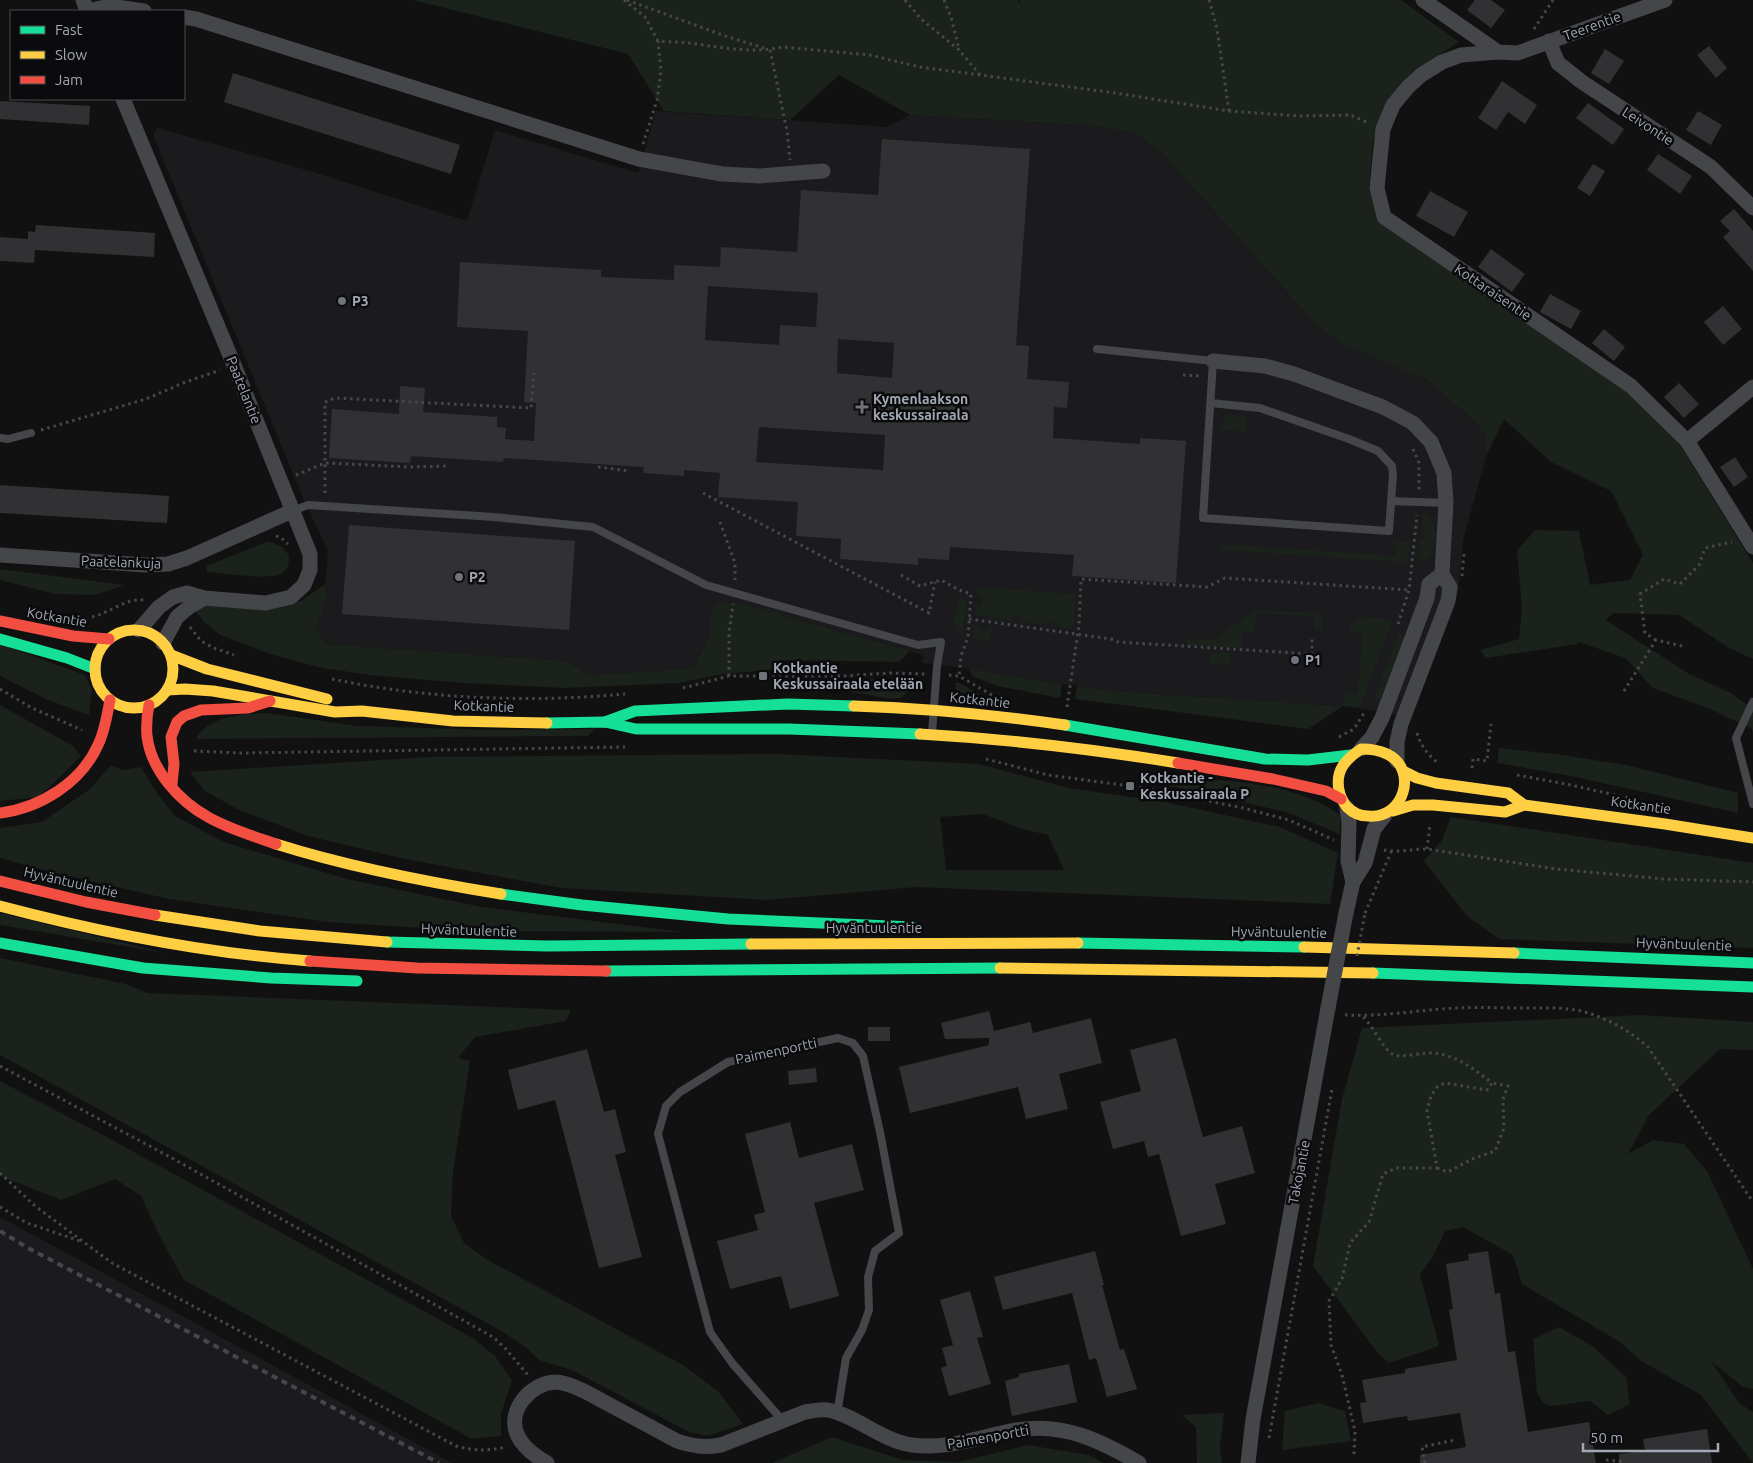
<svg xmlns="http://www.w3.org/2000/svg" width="1753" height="1463" viewBox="0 0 1753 1463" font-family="Ubuntu,sans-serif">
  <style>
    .built { fill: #1b1b1d }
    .green { fill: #1b211b; fill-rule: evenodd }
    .building { fill: #313133; fill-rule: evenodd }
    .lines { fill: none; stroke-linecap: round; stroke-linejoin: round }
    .path { stroke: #47484c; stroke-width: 3; stroke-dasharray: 2.5 4; stroke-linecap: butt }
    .lane { stroke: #45464a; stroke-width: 8 }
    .street { stroke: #45464a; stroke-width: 15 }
    .fast { stroke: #16e098; stroke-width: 11 }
    .slow { stroke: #ffcf43; stroke-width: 11 }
    .jam { stroke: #f24e42; stroke-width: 11 }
    .rail { stroke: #46474a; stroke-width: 4; stroke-dasharray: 6 5; stroke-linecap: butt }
    .path-bridge { stroke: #47484c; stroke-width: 3; stroke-dasharray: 2.5 4; stroke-linecap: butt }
    .street-bridge { stroke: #45464a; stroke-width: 15 }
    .poi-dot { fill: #6f737a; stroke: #0b0b0d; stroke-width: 2 }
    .labels { text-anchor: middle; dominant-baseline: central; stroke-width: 5; stroke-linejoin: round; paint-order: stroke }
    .street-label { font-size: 14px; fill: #a1a8b3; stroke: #0b0b0d }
    .poi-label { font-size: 14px; font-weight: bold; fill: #a1a8b3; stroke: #0b0b0d; text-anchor: start }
  </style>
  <rect width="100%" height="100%" fill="#111"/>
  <g class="built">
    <polygon points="656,111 887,127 910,115 1094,126 1134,133 1160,151 1317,326 1344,344 1427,380 1472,419 1484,434 1487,454 1463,540 1458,594 1410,719 1377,711 1343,706 1113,691 986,673 969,668 922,663 923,655 739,603 709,637 694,668 589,675 567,661 327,644 316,629 326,593 325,584 328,551 303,498 153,135 157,128 310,171 467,221 495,130 638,173"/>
    <polygon points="0,1217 107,1275 452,1463 0,1463"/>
  </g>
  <g class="green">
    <polygon points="413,0 1017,0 1022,6 1019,0 1401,0 1459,42 1412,72 1389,98 1373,142 1369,187 1376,219 1624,389 1680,445 1753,563 1753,659 1729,648 1679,615 1613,613 1606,620 1689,674 1731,693 1753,709 1753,734 1752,729 1708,708 1653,688 1625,658 1579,642 1577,644 1486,658 1480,650 1519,639 1522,609 1517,551 1535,530 1579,531 1590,585 1630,580 1643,555 1611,491 1551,462 1504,419 1487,454 1484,434 1472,419 1427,380 1343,344 1317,326 1160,151 1134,133 1094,126 910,115 839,75 790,120 664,111 628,54"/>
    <polygon points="1228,414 1247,416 1246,432 1220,430 1223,419"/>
    <path d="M1423 513C1442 518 1438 563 1419 562L1420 541H1425V532L1421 531Z"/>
    <path d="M269 541 282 547 289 555C289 562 289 569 282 573 271 581 223 573 207 572L206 566Z"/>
    <polygon points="1396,541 1410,542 1407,562 1220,550 1220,544 1395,556"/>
    <polygon points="0,569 125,585 95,595 55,594 0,580"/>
    <path d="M325 584C328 600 321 614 316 629L327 644 567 661 589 675 694 668 709 637 712 606 718 602 739 603 910 651 899 662 780 660 769 670 722 674 679 683 564 688 463 683 370 675 322 668 273 655 220 635 204 622 194 610 205 602 269 610 301 601Z"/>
    <polygon points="977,587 1076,594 1074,625 1072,625 1070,628 1056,626 1056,622 1046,621 1046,625 1021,622 1021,617 1012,615 1012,620 976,615 976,606 981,606 982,596 977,596"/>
    <path d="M959 596 966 602 963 635C962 634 957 631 957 630 952 623 957 603 959 596Z"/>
    <polygon points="1255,610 1318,613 1323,620 1322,630 1314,629 1314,616 1256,614 1255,632 1242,632 1241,648 1187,645 1187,639 1206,640 1220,637 1228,629"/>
    <polygon points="1359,617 1383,618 1392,622 1360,707 1343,706 1308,729 1075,699 1077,686 1113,691 1343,706 1345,693 1358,694 1362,633 1349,632 1351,623"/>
    <polygon points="975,625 979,625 979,630 988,631 989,626 992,626 990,641 974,639"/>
    <polygon points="1400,631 1403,637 1402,643 1380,700 1374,698"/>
    <polygon points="0,644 85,675 92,691 89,715 48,700 0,676"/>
    <polygon points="1211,652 1230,653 1229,665 1210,664"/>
    <polygon points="969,668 990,673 1062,684 1060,698 997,686 972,676"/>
    <polygon points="865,679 913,680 909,690 901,698 890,699 841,690 841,681"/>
    <path d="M955 683H960L979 694 981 697 980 708C964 705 957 701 955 683Z"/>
    <polygon points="0,705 73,746 81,756 39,797 0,801"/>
    <path d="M267 713 358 726 494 730 595 729 588 736 196 739C207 716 244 714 267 713Z"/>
    <polygon points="1499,748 1556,754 1626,765 1738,793 1738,813 1571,776 1497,763"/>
    <path d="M777 754 979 764 1069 788 1165 802 1280 827 1338 853 1330 904 916 887 767 900 561 888 405 859 308 836 237 809 205 791 190 772 429 757ZM983 814 1022 829 1048 835 1064 870H946L940 817Z"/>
    <polygon points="111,765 122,770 141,767 156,792 175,816 224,842 347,879 482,907 682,932 472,931 327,922 169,899 43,870 0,858 0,828 42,822 90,789"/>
    <path d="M1165 776C1222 781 1292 780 1340 815V834L1286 812 1166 785Z"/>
    <polygon points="1451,817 1753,863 1753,948 1499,939 1467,916 1424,861 1442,840"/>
    <polygon points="0,913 166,953 0,925"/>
    <polygon points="0,958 126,984 147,993 571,1010 566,1021 475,1037 458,1058 470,1061 453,1172 451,1216 464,1243 486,1259 683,1365 718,1391 743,1424 708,1436 689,1432 572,1370 539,1360 524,1346 498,1329 0,1055"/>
    <polygon points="1640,1015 1753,1022 1753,1050 1720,1049 1649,1115 1628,1154 1653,1140 1684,1144 1707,1171 1753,1269 1753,1389 1743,1387 1711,1361 1739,1403 1753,1412 1753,1463 1701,1395 1641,1361 1620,1342 1522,1284 1513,1255 1463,1227 1445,1231 1432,1258 1420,1274 1439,1346 1389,1363 1377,1352 1313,1266 1342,1099 1362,1028"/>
    <polygon points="0,1081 103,1135 473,1338 495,1356 512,1380 501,1414 501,1436 472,1439 184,1280 160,1237 141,1196 115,1179 61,1200 0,1176"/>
    <polygon points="1559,1327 1591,1345 1626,1377 1630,1404 1608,1415 1590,1401 1552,1406 1544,1404 1537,1393 1533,1339"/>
    <polygon points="1318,1403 1345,1411 1351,1441 1282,1450 1285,1411"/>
    <polygon points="1224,1413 1220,1445 1222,1463 1197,1463 1196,1427 1182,1415"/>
    <polygon points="832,1437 903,1460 958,1462 1028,1445 1089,1455 1104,1463 772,1463"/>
  </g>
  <g class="building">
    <polygon points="1475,0 1491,0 1505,10 1491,28 1467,10"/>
    <polygon points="1709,46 1727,68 1716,78 1697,55"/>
    <polygon points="1605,49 1624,61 1609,84 1591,73"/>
    <polygon points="233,73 460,145 451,174 224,102"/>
    <polygon points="1502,81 1537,105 1525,124 1508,112 1496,130 1478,118"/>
    <polygon points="0,101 90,106 89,125 0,119"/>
    <polygon points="1588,103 1624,129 1613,145 1576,118"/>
    <polygon points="1698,111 1722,125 1711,145 1686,130"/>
    <path d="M882 139 1030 149 1016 345 1029 346 1027 379 1069 382 1067 408 1054 407 1053 438 1140 444V438L1186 441 1176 583 1072 576 1074 555 950 547 949 560 918 558V565L840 559 841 539 796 536 798 502 718 497 720 473 684 470V476L643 473 644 467 504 458 503 462 411 456 410 463 329 458 332 409 399 414 400 386 425 388 423 412 497 417V427L506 428 505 439 534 441 536 403 524 402 528 331 457 327 460 262 601 270V277L674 280V265L720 267 721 247 797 252 801 190 878 195ZM708 286 818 293 816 327 780 325 779 345 705 340ZM838 339 894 343 892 378 837 373ZM759 427 885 435 883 470 756 462Z"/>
    <polygon points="1658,154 1692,176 1680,194 1647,170"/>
    <polygon points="1593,164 1605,171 1590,196 1577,188"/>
    <polygon points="1430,191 1468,212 1454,237 1416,216"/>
    <polygon points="1734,209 1753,231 1753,271 1723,237 1730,231 1720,221"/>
    <polygon points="36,225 155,233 154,257 35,250 34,263 0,261 0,237 28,239 28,231 35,232"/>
    <polygon points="1491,249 1525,274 1512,292 1478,267"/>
    <polygon points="1550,294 1581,311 1571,329 1540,312"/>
    <polygon points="1723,306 1742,329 1723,345 1704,322"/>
    <polygon points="1604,329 1625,347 1614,361 1592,343"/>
    <polygon points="1679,383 1699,404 1684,418 1664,397"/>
    <polygon points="1735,457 1748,477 1734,487 1720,467"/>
    <polygon points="0,485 169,496 167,523 0,513"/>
    <polygon points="349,525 575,541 569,630 342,614"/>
    <polygon points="989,1011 994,1031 1030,1022 1033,1033 1091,1018 1102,1063 1059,1074 1068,1109 1026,1119 1018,1087 910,1113 899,1067 989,1045 989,1038 945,1039 941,1023"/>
    <rect x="868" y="1027" width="22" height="14"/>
    <polygon points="1176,1038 1203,1137 1242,1126 1255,1173 1215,1184 1226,1224 1181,1236 1159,1154 1148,1157 1144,1141 1113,1149 1100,1102 1141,1091 1130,1050"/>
    <polygon points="587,1049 604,1112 615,1109 626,1152 615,1155 642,1257 599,1268 555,1100 518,1110 508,1070"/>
    <polygon points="816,1068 817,1082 789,1085 788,1071"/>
    <polygon points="790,1122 799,1158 852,1144 864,1190 814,1203 839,1296 790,1309 781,1276 730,1289 717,1241 758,1230 754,1215 765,1212 745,1134"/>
    <polygon points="1095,1251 1104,1285 1102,1285 1120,1350 1124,1349 1137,1389 1107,1397 1096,1358 1089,1360 1072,1293 1003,1310 994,1277"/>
    <polygon points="1488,1251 1495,1294 1500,1293 1508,1352 1515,1351 1528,1432 1589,1422 1596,1463 1420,1463 1420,1455 1466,1447 1460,1413 1408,1421 1407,1416 1363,1423 1360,1403 1366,1402 1362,1380 1405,1373 1405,1369 1457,1360 1449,1310 1453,1309 1446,1264 1469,1260 1468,1254"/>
    <polygon points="970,1291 983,1337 977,1338 991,1384 949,1396 941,1368 947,1366 942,1348 953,1345 940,1300"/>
    <polygon points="1069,1364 1077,1402 1012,1416 1005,1381 1019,1377 1019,1374"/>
    <polygon points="1707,1429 1712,1463 1619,1463 1619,1454 1645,1451 1643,1439"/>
  </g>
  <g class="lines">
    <g class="path">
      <path d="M624 0 645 17 658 41C668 42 679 42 689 43 719 47 752 54 782 47L870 55 920 67 1115 93 1229 111 1299 116 1350 115 1369 123"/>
      <polyline points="627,0 725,36 764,48"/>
      <polyline points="905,0 921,19 959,50 980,75"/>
      <polyline points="944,0 951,17 959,49"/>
      <polyline points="1209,0 1217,29 1229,111"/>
      <polyline points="1534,29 1553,0"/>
      <polyline points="770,50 787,131 790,160"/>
      <polyline points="643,144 657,100 661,72 658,41"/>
      <polyline points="1183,375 1199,376"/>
      <polyline points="41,430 146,399 183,383 220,370"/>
      <polyline points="1413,449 1419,463 1419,491"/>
      <polyline points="598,467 630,471"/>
      <polyline points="296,475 325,463 411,467 449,466"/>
      <polyline points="325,493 325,402 335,398 531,408 534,373"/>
      <polyline points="703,493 929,613 935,582"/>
      <polyline points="720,522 735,563 735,580"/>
      <polyline points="276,536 280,537 288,544"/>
      <polyline points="901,575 920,586 941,580 959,590 971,594 968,637 961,656 959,676"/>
      <polyline points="1462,576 1464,553"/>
      <path d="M92 617C110 613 125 598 144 600"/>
      <polyline points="969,619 1111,639 1118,642 1312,654 1312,639"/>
      <polyline points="1398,624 1409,590 1417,515"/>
      <polyline points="190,627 201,641 214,648 234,655"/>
      <polyline points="1656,640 1645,633 1640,594 1664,579 1680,584 1699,565 1705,548 1732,542"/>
      <polyline points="949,675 959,676 992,695"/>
      <polyline points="729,676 729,632 733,604"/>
      <path d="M332 679C428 699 527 703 625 694"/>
      <polyline points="683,688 729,676 841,676 890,673 925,674"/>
      <polyline points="0,689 32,708 82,730"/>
      <polyline points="1624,691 1656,640 1682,646"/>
      <polyline points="1067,707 1079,625 1081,579 1207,587 1225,578 1409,590"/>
      <path d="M1417 733C1421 746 1427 754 1437 762"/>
      <polyline points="1339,737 1354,729 1364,713"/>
      <polyline points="194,751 241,753 625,747"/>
      <polyline points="986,759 1048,775 1145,788 1243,808 1289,820 1334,840"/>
      <polyline points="1472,768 1473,759 1487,761 1491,724"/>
      <polyline points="1517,775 1566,784 1633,799"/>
      <polyline points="1427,849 1430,824"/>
      <path d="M1384 850C1395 853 1414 849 1427 849L1556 869 1664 879 1753 882"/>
      <polyline points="1365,913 1391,852"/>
      <path d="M1345 1015C1382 1017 1418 1010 1455 1008 1479 1007 1504 1008 1528 1008 1547 1008 1567 1007 1585 1012 1609 1019 1630 1031 1648 1047L1753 1202"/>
      <polyline points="0,1066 170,1157 493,1337 505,1348 528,1375"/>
      <polyline points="1437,1168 1448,1172 1472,1159 1495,1151 1504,1128 1503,1099 1508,1086 1492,1083"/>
      <path d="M0 1173 35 1206 112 1263 456 1446C474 1451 488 1451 506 1447"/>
      <polyline points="0,1207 27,1223 80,1241"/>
      <polyline points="1269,1438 1332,1089"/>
      <path d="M1354 1454 1355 1431 1342 1375 1331 1345 1329 1301 1342 1279 1350 1243 1369 1222 1383 1174 1396 1168H1437L1427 1110 1431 1096 1437 1087 1445 1083 1487 1090 1492 1083C1474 1069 1457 1055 1433 1053 1423 1052 1403 1058 1394 1055 1383 1050 1373 1025 1362 1016"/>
      <polyline points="1606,1460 1620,1461 1621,1463"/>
      <polyline points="1425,1463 1422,1447 1455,1440"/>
    </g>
    <g class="lane">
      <polyline points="1097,349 1213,361 1203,518 1389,531 1393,474 1392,466 1378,451 1349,439 1260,408 1211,403"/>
      <polyline points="0,438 8,439 31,433"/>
      <polyline points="1391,501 1446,503"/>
      <polyline points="292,511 308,505 494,517 593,527 706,585 918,645 941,642 937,666 932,733"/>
      <polyline points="1753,702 1736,738 1753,804"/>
      <polyline points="783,1421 732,1363 710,1332 658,1134 666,1106 680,1092 728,1062 838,1038 853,1043 863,1056 880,1132 899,1233 875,1251 868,1277 869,1310 862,1330 846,1358 837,1414"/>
    </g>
    <g class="street">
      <polyline points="83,0 87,11 110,6 144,11"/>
      <polyline points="1423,0 1498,52 1518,53 1665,0"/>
      <polyline points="184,17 196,19 639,159 722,174 760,176 823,171"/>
      <polyline points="1549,41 1558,63 1582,82 1711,167 1753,208"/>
      <polyline points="1498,52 1461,55 1442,62 1421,75 1408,87 1393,105 1383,129 1377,188 1384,217 1631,386 1687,441 1753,547"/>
      <polyline points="123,99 234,365 310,554 310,570 304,585 291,597 266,603 204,598 187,593 173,597 159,607 139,630"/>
      <polyline points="1213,361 1265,366 1294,374 1383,407 1413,423 1431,442 1444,473 1446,503 1442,574 1450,587 1448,601 1401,724 1397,742 1397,761"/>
      <polyline points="1687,441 1753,387"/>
      <polyline points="0,555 146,565 168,564 187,558 292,511"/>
      <polyline points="163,643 177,617 189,607 204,598"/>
      <polyline points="1361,749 1372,737 1382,718 1427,598 1429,584 1442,574"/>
      <polyline points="1347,808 1349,823 1348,861 1353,882"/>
      <polyline points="1346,913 1353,882 1365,863 1374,829 1385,815"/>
      <path d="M547 1463C535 1456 522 1447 517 1434 507 1410 531 1383 555 1382 565 1382 575 1387 584 1391L677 1441C692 1446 704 1448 721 1445L805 1412C812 1411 820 1409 828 1410 857 1416 882 1441 912 1445 948 1450 982 1436 1017 1430 1063 1422 1101 1441 1139 1463"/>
      <polyline points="1248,1463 1253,1419 1328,1008"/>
    </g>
    <g class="fast">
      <polyline points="0,639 67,658 95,669"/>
      <polyline points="605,722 635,711 788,704 854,706"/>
      <polyline points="547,723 605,722 636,729 789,729 920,734"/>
      <polyline points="1065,725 1265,759 1308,760 1351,755"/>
      <polyline points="501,894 582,905 728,919 913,927"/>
      <polyline points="387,942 547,946 751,944"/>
      <polyline points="0,943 143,968 271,978 357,981"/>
      <polyline points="1078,943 1304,947"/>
      <polyline points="1514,953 1753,963"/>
      <polyline points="606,971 1000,968"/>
      <polyline points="1373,973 1753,987"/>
    </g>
    <g class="slow">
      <circle cx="134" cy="669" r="39"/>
      <polyline points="171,655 207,669 327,699"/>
      <polyline points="167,690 185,689 213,691 335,712 362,711 453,721 547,723"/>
      <path d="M854 706C924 708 995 715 1065 725"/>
      <path d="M920 734C1006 739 1092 749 1178 763"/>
      <path d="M1361 749C1370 749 1379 750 1387 754 1419 769 1404 820 1368 816 1360 816 1352 812 1347 807 1343 802 1340 796 1339 790 1335 770 1346 759 1361 749Z"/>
      <polyline points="1405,772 1417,778 1436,783 1508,793 1524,805 1665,824 1753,838"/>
      <polyline points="1393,811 1413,805 1433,805 1505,812 1524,805"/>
      <path d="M276 844C349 867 426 882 501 894"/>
      <path d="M0 906C102 933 205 953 310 961"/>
      <polyline points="155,915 260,931 387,942"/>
      <polyline points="751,944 1078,943"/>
      <polyline points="1304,947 1514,953"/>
      <polyline points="1000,968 1373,973"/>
    </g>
    <g class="jam">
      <polyline points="0,621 73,636 109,639"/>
      <path d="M149 705C147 715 146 725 147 736 151 770 179 801 208 817 229 829 253 836 276 844"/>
      <polyline points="1178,763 1273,779 1326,791 1341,799"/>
      <polyline points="172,784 174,764 171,737 177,722 184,716 201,710 248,708 270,701"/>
      <path d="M0 813C40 808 81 783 98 745 105 731 107 715 110 700"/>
      <polyline points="0,881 86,902 155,915"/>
      <polyline points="310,961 417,968 606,971"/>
    </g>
    <polyline class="rail" points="0,1231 28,1248 439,1463"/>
    <polyline class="path-bridge" points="1357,956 1365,913"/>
    <polyline class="street-bridge" points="1328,1008 1346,913"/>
  </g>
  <g class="poi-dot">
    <circle cx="342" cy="301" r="5"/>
    <path d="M859.5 399.5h5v5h5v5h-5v5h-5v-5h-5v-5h5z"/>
    <circle cx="459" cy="577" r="5"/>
    <circle cx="1295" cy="660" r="5"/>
    <rect x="758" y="671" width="10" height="10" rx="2.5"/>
    <rect x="1125" y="781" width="10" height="10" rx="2.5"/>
  </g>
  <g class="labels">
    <g class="street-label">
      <text transform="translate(1592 26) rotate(-20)">Teerentie</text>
      <text transform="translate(1648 126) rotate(33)">Leivontie</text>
      <text transform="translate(1493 292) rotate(34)">Kottaraisentie</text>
      <text transform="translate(244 390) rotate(68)">Paatelantie</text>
      <text transform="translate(121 562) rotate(2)">Paatelankuja</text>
      <text transform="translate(57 617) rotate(10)">Kotkantie</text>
      <text transform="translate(980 700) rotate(6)">Kotkantie</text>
      <text transform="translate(484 706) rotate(2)">Kotkantie</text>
      <text transform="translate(1641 805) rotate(8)">Kotkantie</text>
      <text transform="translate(71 882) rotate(13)">Hyväntuulentie</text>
      <text x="874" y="928">Hyväntuulentie</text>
      <text transform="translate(469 930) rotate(2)">Hyväntuulentie</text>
      <text transform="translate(1279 932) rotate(1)">Hyväntuulentie</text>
      <text transform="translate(1684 944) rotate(2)">Hyväntuulentie</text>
      <text transform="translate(776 1051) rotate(-12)">Paimenportti</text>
      <text transform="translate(1299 1172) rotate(-79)">Takojantie</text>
      <text transform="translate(988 1437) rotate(-10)">Paimenportti</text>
    </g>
    <g class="poi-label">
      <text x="352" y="301">P3</text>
      <text x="873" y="399">Kymenlaakson<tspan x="873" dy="16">keskussairaala</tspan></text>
      <text x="469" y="577">P2</text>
      <text x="1305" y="660">P1</text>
      <text x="773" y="668">Kotkantie<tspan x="773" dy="16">Keskussairaala etelään</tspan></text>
      <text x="1140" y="778">Kotkantie -<tspan x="1140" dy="16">Keskussairaala P</tspan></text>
    </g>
  </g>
  <rect x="10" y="10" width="175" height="90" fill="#0b0b0d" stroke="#474a4f"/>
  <rect x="20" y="26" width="25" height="8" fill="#16e098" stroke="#474a4f"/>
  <text x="55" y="35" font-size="15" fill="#a1a8b3">Fast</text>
  <rect x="20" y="51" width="25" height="8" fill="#ffcf43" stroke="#474a4f"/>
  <text x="55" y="60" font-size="15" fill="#a1a8b3">Slow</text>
  <rect x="20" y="76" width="25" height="8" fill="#f24e42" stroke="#474a4f"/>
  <text x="55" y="85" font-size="15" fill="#a1a8b3">Jam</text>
  <path d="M1583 1443v8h135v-8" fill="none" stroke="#a1a8b3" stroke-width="2.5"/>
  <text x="1590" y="1443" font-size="15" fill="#a1a8b3" stroke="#0b0b0d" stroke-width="4" paint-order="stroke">50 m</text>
</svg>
